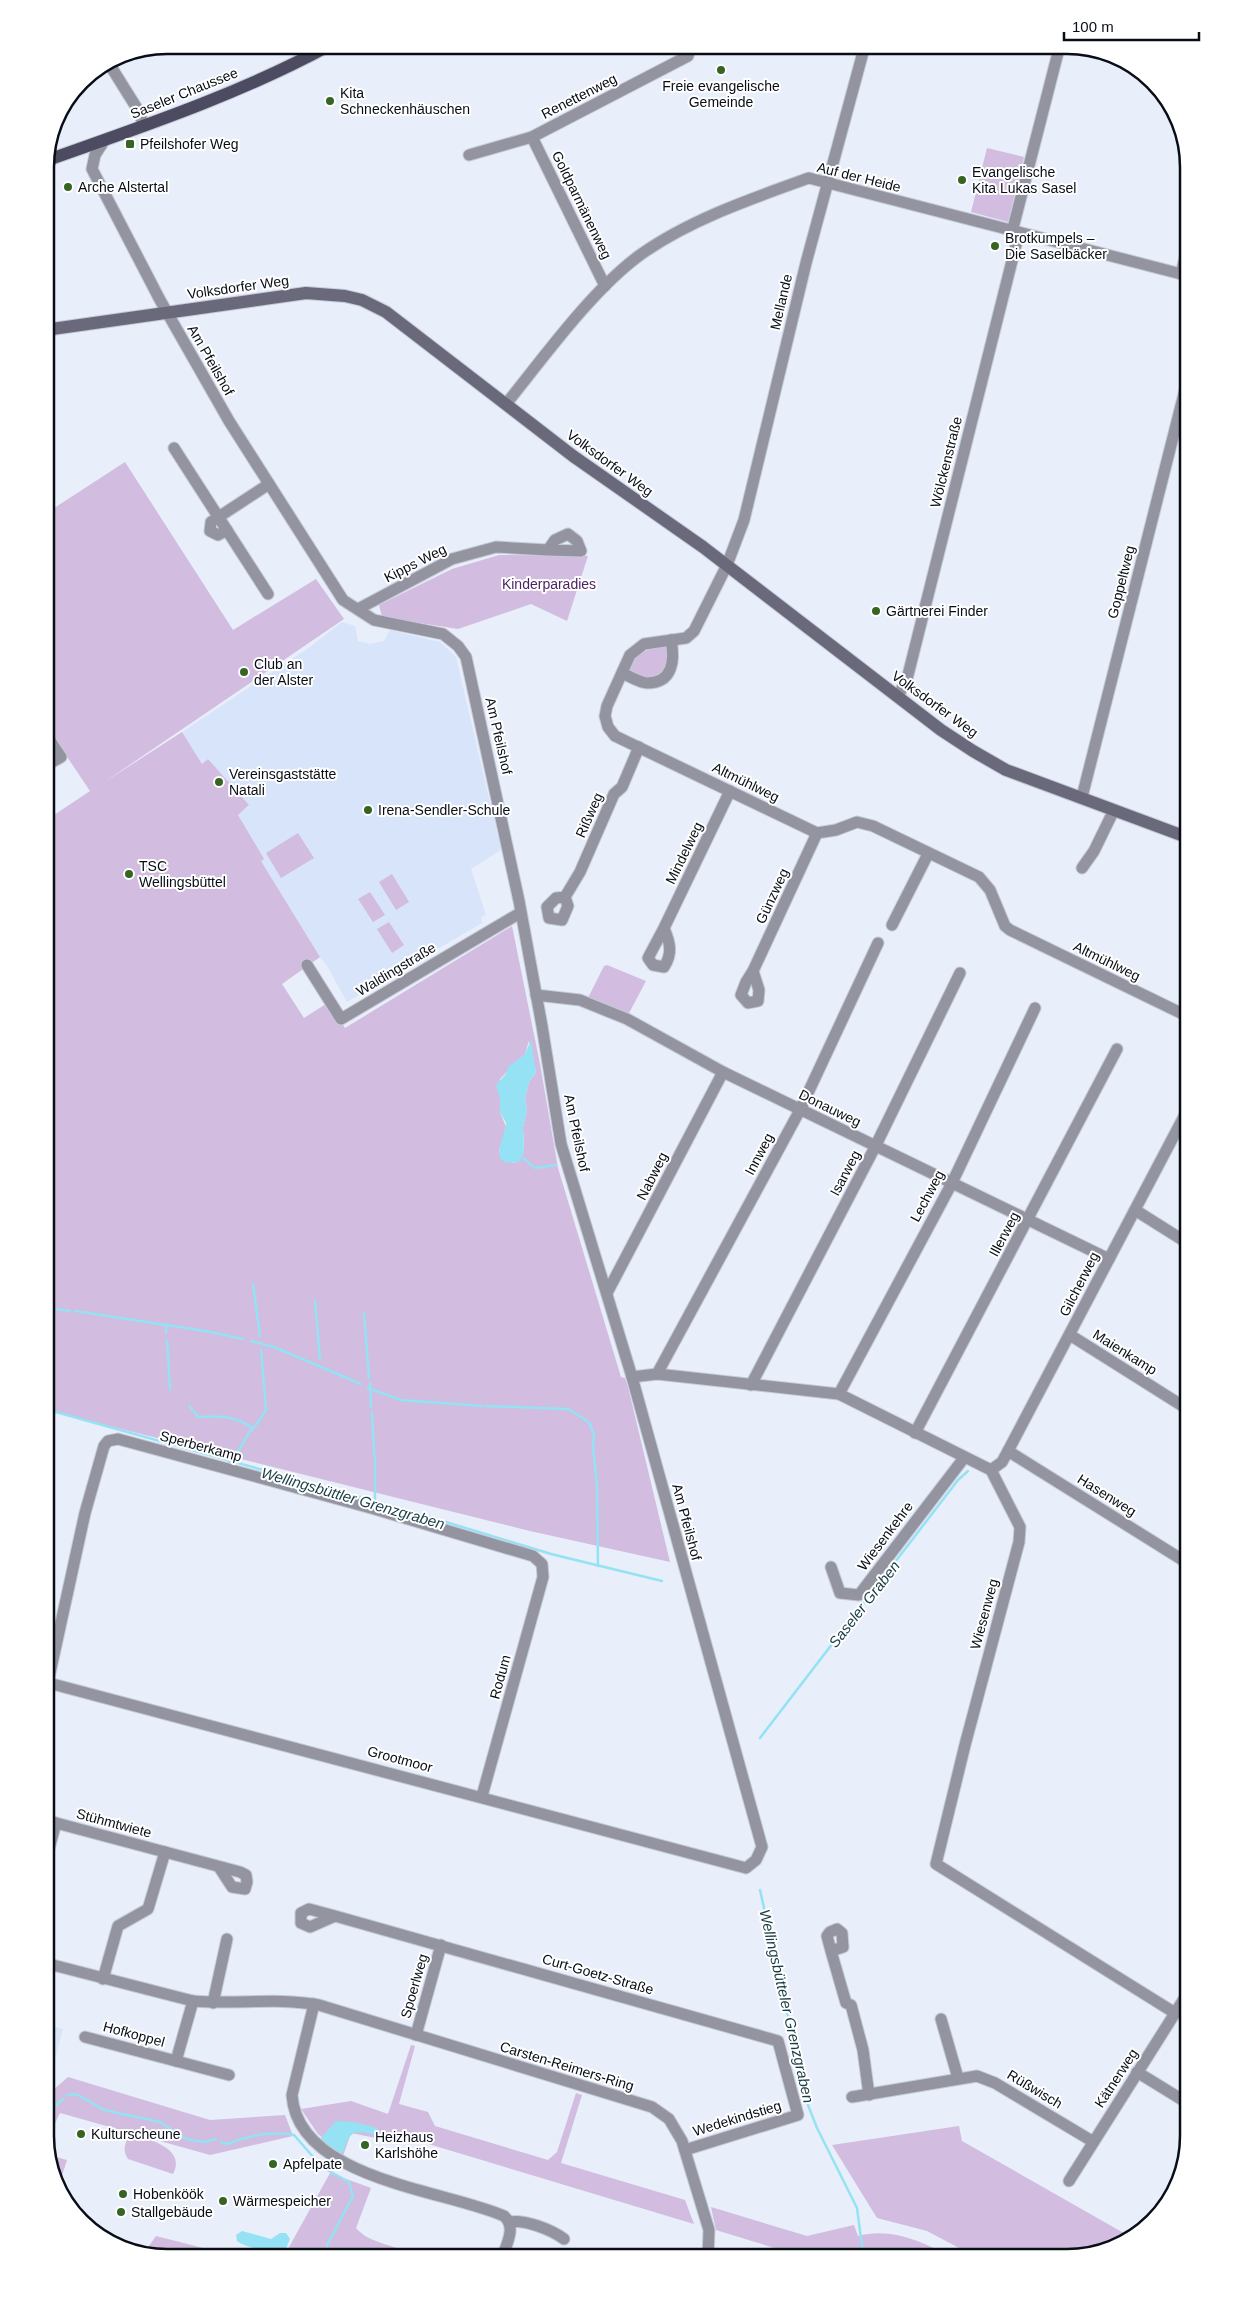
<svg xmlns="http://www.w3.org/2000/svg" width="1234" height="2303" viewBox="0 0 1234 2303" font-family="Helvetica,sans-serif">
  <style>
    .built { fill: #d8e4f9 }
    .green { fill: #d2bcdf; fill-rule: evenodd }
    .water { fill: #94e2f3 }
    .lines { fill: none; stroke-linecap: round; stroke-linejoin: round }
    .stream { stroke: #94e2f3; stroke-width: 2.5 }
    .canal { stroke: #94e2f3; stroke-width: 10 }
    .street-casing { stroke: #c4cad6; stroke-width: 13 }
    .secondary-casing { stroke: #c4cad6; stroke-width: 14 }
    .primary-casing { stroke: #c4cad6; stroke-width: 14 }
    .street { stroke: #9494a1; stroke-width: 11 }
    .secondary { stroke: #6a697c; stroke-width: 12 }
    .primary { stroke: #4d4b61; stroke-width: 12 }
    .poi-dot { fill: #356423; stroke: #fff; stroke-width: 2 }
    .labels { text-anchor: middle; dominant-baseline: central; stroke-width: 4; stroke-linejoin: round; paint-order: stroke }
    .poi-label { font-size: 14px; fill: #080d16; stroke: #fff; text-anchor: start }
    .street-label { font-size: 14px; fill: #080d16; stroke: #fff }
    .park-label { font-size: 14px; fill: #4d2462; stroke: #fff }
    .water-label { font-size: 15px; font-style: italic; fill: #183d45; stroke: #fff }
    .rim { fill: none; stroke: #080d16; stroke-width: 2.5 }
  </style>
  <rect width="100%" height="100%" fill="#e8eefa"/>
  <g class="built">
    <polygon points="342,622 355,626 358,641 370,644 384,641 390,630 440,642 456,657 501,850 471,869 486,915 481,917 482,923 347,1002 326,964 320,957 261,861 238,815 249,806 208,759 202,764 182,732 310,647"/>
    <polygon points="45,2024 63,2029 45,2096"/>
  </g>
  <g class="green">
    <polygon points="987,148 1024,157 1008,222 971,212"/>
    <path d="M125 462 233 630 316 579 344 619 103 783 182 732 202 764 208 759 249 805 238 815 264 859 261 861 320 957 282 984 304 1018 329 1002 345 1028 512 926 540 1064 558 1168 621 1377 625 1378 628 1387 670 1562 530 1531 45 1410V821L90 791 45 724V514ZM529 1041 536 1072 529 1082 525 1099 527 1110 523 1127 524 1150 515 1163 505 1161 499 1151 506 1127 500 1112V1079L525 1054Z"/>
    <polygon points="499,555 588,556 567,621 531,604 458,629 382,617 379,605 452,569"/>
    <path d="M666 644 670 659 661 676 644 679 627 669C637 652 648 649 666 644Z"/>
    <polygon points="298,833 314,858 281,878 266,853"/>
    <polygon points="392,874 409,902 396,910 379,882"/>
    <polygon points="370,892 385,915 373,922 358,899"/>
    <polygon points="389,922 404,945 392,953 377,929"/>
    <polygon points="607,965 646,981 628,1015 588,998 604,966"/>
    <polygon points="411,2045 415,2046 399,2104 428,2112 435,2126 548,2160 557,2152 576,2093 582,2095 561,2163 685,2200 694,2224 392,2133 391,2141 351,2133 343,2156 318,2134 301,2109 351,2101 388,2114"/>
    <polygon points="68,2077 210,2120 285,2115 293,2136 210,2155 60,2113 46,2142 45,2097"/>
    <polygon points="959,2126 962,2141 1129,2236 1114,2249 1068,2258 978,2258 927,2231 877,2218 832,2145"/>
    <path d="M134 2136C152 2139 186 2150 173 2174L128 2159C123 2151 124 2146 128 2138Z"/>
    <polygon points="49,2155 67,2160 58,2188 54,2183"/>
    <path d="M330 2173 371 2188 356 2228C370 2245 399 2244 416 2258H283Z"/>
    <path d="M711 2207 807 2236 854 2225 858 2236C892 2227 923 2242 953 2258H791L781 2250 716 2230Z"/>
    <polygon points="156,2236 211,2250 210,2258 159,2258 144,2253"/>
  </g>
  <g class="water">
    <path d="M531 1040 536 1072 529 1082 525 1099 527 1110 523 1127 524 1153 519 1162C485 1168 505 1138 506 1123L500 1112V1099L496 1085 506 1074 508 1067 525 1054Z"/>
    <path d="M336 2121 353 2122 378 2128 376 2135C354 2130 350 2130 343 2153 333 2152 327 2146 321 2138Z"/>
    <path d="M242 2231 271 2239 280 2233H286L290 2239 282 2258H265L263 2252C254 2247 245 2247 237 2241L236 2235Z"/>
  </g>
  <g class="lines">
    <g class="stream">
      <polyline points="523,1158 535,1168 556,1165"/>
      <polyline points="253,1284 260,1336"/>
      <polyline points="315,1301 320,1359"/>
      <polyline points="45,1307 70,1311"/>
      <polyline points="75,1311 205,1331 243,1339"/>
      <polyline points="364,1313 369,1378"/>
      <polyline points="166,1325 166,1333"/>
      <polyline points="167,1340 170,1389"/>
      <polyline points="251,1341 274,1347 361,1384"/>
      <polyline points="370,1383 371,1407"/>
      <polyline points="368,1388 401,1400 483,1406"/>
      <path d="M189 1406 198 1417C218 1416 235 1415 252 1428"/>
      <polyline points="486,1406 568,1409 583,1418 590,1424 594,1436 593,1447 597,1486 598,1566"/>
      <polyline points="45,1409 413,1512 551,1554 662,1581"/>
      <polyline points="372,1412 374,1454"/>
      <polyline points="256,1425 266,1410 261,1350"/>
      <polyline points="375,1456 375,1502"/>
      <path d="M229 1462V1457C243 1452 244 1435 255 1426"/>
      <polyline points="760,1738 958,1480 968,1471"/>
      <polyline points="760,1890 808,2105 817,2128 857,2208 862,2246 872,2258"/>
      <polyline points="67,2096 70,2094 78,2095 104,2110 160,2122 186,2139 204,2142 216,2139"/>
      <polyline points="45,2115 63,2099"/>
      <path d="M221 2142 227 2144C249 2135 270 2131 294 2135L322 2167 349 2182 353 2196 327 2245V2252L330 2257"/>
    </g>
    <polyline class="canal" points="907,2258 909,2258"/>
    <defs>
      <g id="street">
        <polyline points="865,45 806,263 744,520 727,565 694,631 686,638 644,644 630,655 607,706 605,716 608,727 615,736 817,833 836,830 857,822 873,826 979,877 990,890 1005,926 1010,930 1189,1017"/>
        <polyline points="108,62 138,110 144,126"/>
        <polyline points="532,137 605,286"/>
        <polyline points="469,155 532,137 688,56 691,45"/>
        <polyline points="1012,232 1060,45"/>
        <polyline points="1181,274 1189,242"/>
        <path d="M506 404C544 357 592 290 640 255 689 220 753 198 809 178L1189 276"/>
        <polyline points="174,448 268,594"/>
        <polyline points="227,530 218,535 210,531 211,522 269,484"/>
        <polyline points="358,609 452,559 496,547 548,550 555,540 568,534 577,541 581,551 548,550"/>
        <path d="M622 673C629 676 640 683 647 683 673 683 675 660 671 640"/>
        <polyline points="898,696 907,679 1019,233"/>
        <polyline points="45,766 61,757 45,733"/>
        <polyline points="1082,797 1189,374"/>
        <polyline points="1082,868 1094,851 1114,810"/>
        <polyline points="565,897 556,898 547,907 549,918 562,920 568,906 565,897 580,872 614,794 622,787 639,747"/>
        <polyline points="892,925 928,854"/>
        <path d="M664 928C670 943 673 953 664 967L653 965 648 958 664 928 730 791"/>
        <polyline points="307,965 341,1019 520,913"/>
        <polyline points="753,971 759,990 758,1001 748,1003 741,995 746,982 753,971 817,833"/>
        <polyline points="536,995 580,1000 627,1019 723,1072 1109,1259"/>
        <polyline points="1135,1210 1189,1244"/>
        <polyline points="607,1293 723,1072"/>
        <polyline points="1070,1335 1189,1410"/>
        <polyline points="657,1374 800,1110 878,943"/>
        <polyline points="632,1377 657,1374 839,1394 991,1470 1020,1527 1019,1542 965,1745 936,1864 1175,2013"/>
        <polyline points="751,1385 875,1147 960,973"/>
        <polyline points="839,1394 952,1183 1035,1008"/>
        <polyline points="915,1433 1117,1049"/>
        <polyline points="1008,1451 1189,1564"/>
        <polyline points="991,1470 1002,1462 1008,1451 1189,1107"/>
        <polyline points="831,1567 840,1593 859,1595 964,1458"/>
        <polyline points="45,1682 746,1868 756,1860 762,1847 632,1377 561,1144 542,1026 519,901 466,657 458,646 443,634 374,620 343,600 229,421 160,300 92,169 95,155 104,141"/>
        <polyline points="48,1682 85,1513 104,1446 108,1441 118,1439 371,1508 533,1556 542,1564 543,1577 482,1796"/>
        <polyline points="45,1820 240,1872 246,1875 247,1882 245,1889 232,1887 219,1867"/>
        <polyline points="45,1863 56,1823"/>
        <polyline points="335,1916 310,1927 301,1923 301,1913 309,1909 335,1916 778,2041 798,2115 685,2150"/>
        <polyline points="831,1951 827,1936 830,1932 837,1929 842,1933 843,1947 831,1951 846,2003 851,2005 863,2050 869,2095"/>
        <path d="M45 1963 193 2001C235 2005 277 1997 319 2005L652 2107 669 2119 682 2141 709 2230 708 2258"/>
        <polyline points="103,1979 118,1926 148,1909 165,1852"/>
        <polyline points="213,2003 227,1939"/>
        <path d="M314 2004 292 2095C297 2179 445 2190 504 2216 517 2227 506 2245 502 2258"/>
        <polyline points="941,2019 958,2078"/>
        <polyline points="416,2035 441,1945"/>
        <polyline points="85,2037 229,2075"/>
        <polyline points="176,2061 193,2001"/>
        <polyline points="1137,2072 1189,2104"/>
        <polyline points="852,2097 977,2076 995,2083 1092,2141"/>
        <polyline points="1069,2181 1189,1991"/>
        <path d="M509 2222C525 2219 552 2230 564 2239"/>
      </g>
      <polyline id="secondary" points="45,330 306,293 345,296 362,300 386,312 573,456 703,547 941,730 973,751 1006,770 1189,838"/>
      <path id="primary" d="M45 161C141 127 240 94 330 45"/>
    </defs>
    <use href="#street" class="street-casing"/>
    <use href="#secondary" class="secondary-casing"/>
    <use href="#primary" class="primary-casing"/>
    <use href="#street" class="street"/>
    <use href="#secondary" class="secondary"/>
    <use href="#primary" class="primary"/>
  </g>
  <g class="poi-dot">
    <circle cx="721" cy="70" r="5"/>
    <circle cx="330" cy="101" r="5"/>
    <rect x="125" y="139" width="10" height="10" rx="2.5"/>
    <circle cx="962" cy="180" r="5"/>
    <circle cx="68" cy="187" r="5"/>
    <circle cx="995" cy="246" r="5"/>
    <circle cx="876" cy="611" r="5"/>
    <circle cx="244" cy="672" r="5"/>
    <circle cx="219" cy="782" r="5"/>
    <circle cx="368" cy="810" r="5"/>
    <circle cx="129" cy="874" r="5"/>
    <circle cx="81" cy="2134" r="5"/>
    <circle cx="365" cy="2145" r="5"/>
    <circle cx="273" cy="2164" r="5"/>
    <circle cx="123" cy="2194" r="5"/>
    <circle cx="223" cy="2201" r="5"/>
    <circle cx="121" cy="2212" r="5"/>
  </g>
  <g class="labels">
    <g class="poi-label">
      <text x="721" y="86" text-anchor="middle">Freie evangelische<tspan x="721" dy="16">Gemeinde</tspan></text>
      <text x="340" y="93">Kita<tspan x="340" dy="16">Schneckenhäuschen</tspan></text>
      <text x="140" y="144">Pfeilshofer Weg</text>
      <text x="972" y="172">Evangelische<tspan x="972" dy="16">Kita Lukas Sasel</tspan></text>
      <text x="78" y="187">Arche Alstertal</text>
      <text x="1005" y="238">Brotkumpels –<tspan x="1005" dy="16">Die Saselbäcker</tspan></text>
      <text x="886" y="611">Gärtnerei Finder</text>
      <text x="254" y="664">Club an<tspan x="254" dy="16">der Alster</tspan></text>
      <text x="229" y="774">Vereinsgaststätte<tspan x="229" dy="16">Natali</tspan></text>
      <text x="378" y="810">Irena-Sendler-Schule</text>
      <text x="139" y="866">TSC<tspan x="139" dy="16">Wellingsbüttel</tspan></text>
      <text x="91" y="2134">Kulturscheune</text>
      <text x="375" y="2137">Heizhaus<tspan x="375" dy="16">Karlshöhe</tspan></text>
      <text x="283" y="2164">Apfelpate</text>
      <text x="133" y="2194">Hobenköök</text>
      <text x="233" y="2201">Wärmespeicher</text>
      <text x="131" y="2212">Stallgebäude</text>
    </g>
    <g class="street-label">
      <text transform="translate(184 93) rotate(-22)">Saseler Chaussee</text>
      <text transform="translate(579 96) rotate(-27)">Renettenweg</text>
      <text transform="translate(859 177) rotate(14)">Auf der Heide</text>
      <text transform="translate(582 205) rotate(64)">Goldparmänenweg</text>
      <text transform="translate(238 287) rotate(-8)">Volksdorfer Weg</text>
      <text transform="translate(781 302) rotate(-77)">Mellande</text>
      <text transform="translate(211 360) rotate(60)">Am Pfeilshof</text>
      <text transform="translate(946 462) rotate(-76)">Wölckenstraße</text>
      <text transform="translate(610 463) rotate(36)">Volksdorfer Weg</text>
      <text transform="translate(415 563) rotate(-27)">Kipps Weg</text>
      <text transform="translate(1121 582) rotate(-76)">Goppeltweg</text>
      <text transform="translate(935 704) rotate(36)">Volksdorfer Weg</text>
      <text transform="translate(499 736) rotate(77)">Am Pfeilshof</text>
      <text transform="translate(746 782) rotate(26)">Altmühlweg</text>
      <text transform="translate(589 815) rotate(-66)">Rißweg</text>
      <text transform="translate(684 853) rotate(-64)">Mindelweg</text>
      <text transform="translate(772 896) rotate(-65)">Günzweg</text>
      <text transform="translate(1107 961) rotate(26)">Altmühlweg</text>
      <text transform="translate(396 969) rotate(-31)">Waldingstraße</text>
      <text transform="translate(830 1108) rotate(26)">Donauweg</text>
      <text transform="translate(577 1133) rotate(78)">Am Pfeilshof</text>
      <text transform="translate(759 1154) rotate(-62)">Innweg</text>
      <text transform="translate(845 1173) rotate(-62)">Isarweg</text>
      <text transform="translate(652 1176) rotate(-63)">Nabweg</text>
      <text transform="translate(927 1196) rotate(-62)">Lechweg</text>
      <text transform="translate(1004 1234) rotate(-62)">Illerweg</text>
      <text transform="translate(1079 1284) rotate(-63)">Gilcherweg</text>
      <text transform="translate(1125 1352) rotate(32)">Maienkamp</text>
      <text transform="translate(201 1446) rotate(15)">Sperberkamp</text>
      <text transform="translate(1107 1495) rotate(32)">Hasenweg</text>
      <text transform="translate(687 1522) rotate(75)">Am Pfeilshof</text>
      <text transform="translate(885 1536) rotate(-53)">Wiesenkehre</text>
      <text transform="translate(984 1614) rotate(-75)">Wiesenweg</text>
      <text transform="translate(500 1677) rotate(-75)">Rodum</text>
      <text transform="translate(400 1759) rotate(15)">Grootmoor</text>
      <text transform="translate(114 1823) rotate(15)">Stühmtwiete</text>
      <text transform="translate(598 1974) rotate(16)">Curt-Goetz-Straße</text>
      <text transform="translate(414 1986) rotate(-74)">Spoerlweg</text>
      <text transform="translate(134 2034) rotate(15)">Hofkoppel</text>
      <text transform="translate(567 2066) rotate(17)">Carsten-Reimers-Ring</text>
      <text transform="translate(1116 2078) rotate(-57)">Kätnerweg</text>
      <text transform="translate(1035 2089) rotate(31)">Rüßwisch</text>
      <text transform="translate(737 2118) rotate(-17)">Wedekindstieg</text>
    </g>
    <g class="park-label">
      <text x="549" y="584">Kinderparadies</text>
    </g>
    <g class="water-label">
      <text transform="translate(353 1498) rotate(16)">Wellingsbüttler Grenzgraben</text>
      <text transform="translate(864 1604) rotate(-52)">Saseler Graben</text>
      <text transform="translate(787 2006) rotate(77)">Wellingsbütteler Grenzgraben</text>
    </g>
  </g>
  <path d="M0 0H1234V2303H0ZM167 54H1067A113 113 0 0 1 1180 167V2136A113 113 0 0 1 1067 2249H167A113 113 0 0 1 54 2136V167A113 113 0 0 1 167 54Z" fill="#fff" fill-rule="evenodd"/>
  <path class="rim" d="M167 54H1067A113 113 0 0 1 1180 167V2136A113 113 0 0 1 1067 2249H167A113 113 0 0 1 54 2136V167A113 113 0 0 1 167 54Z"/>
  <path d="M1064 32v8h135v-8" fill="none" stroke="#080d16" stroke-width="2.5"/>
  <text x="1072" y="32" font-size="15" fill="#080d16" stroke="#ffffff" stroke-width="4" paint-order="stroke">100 m</text>
</svg>
